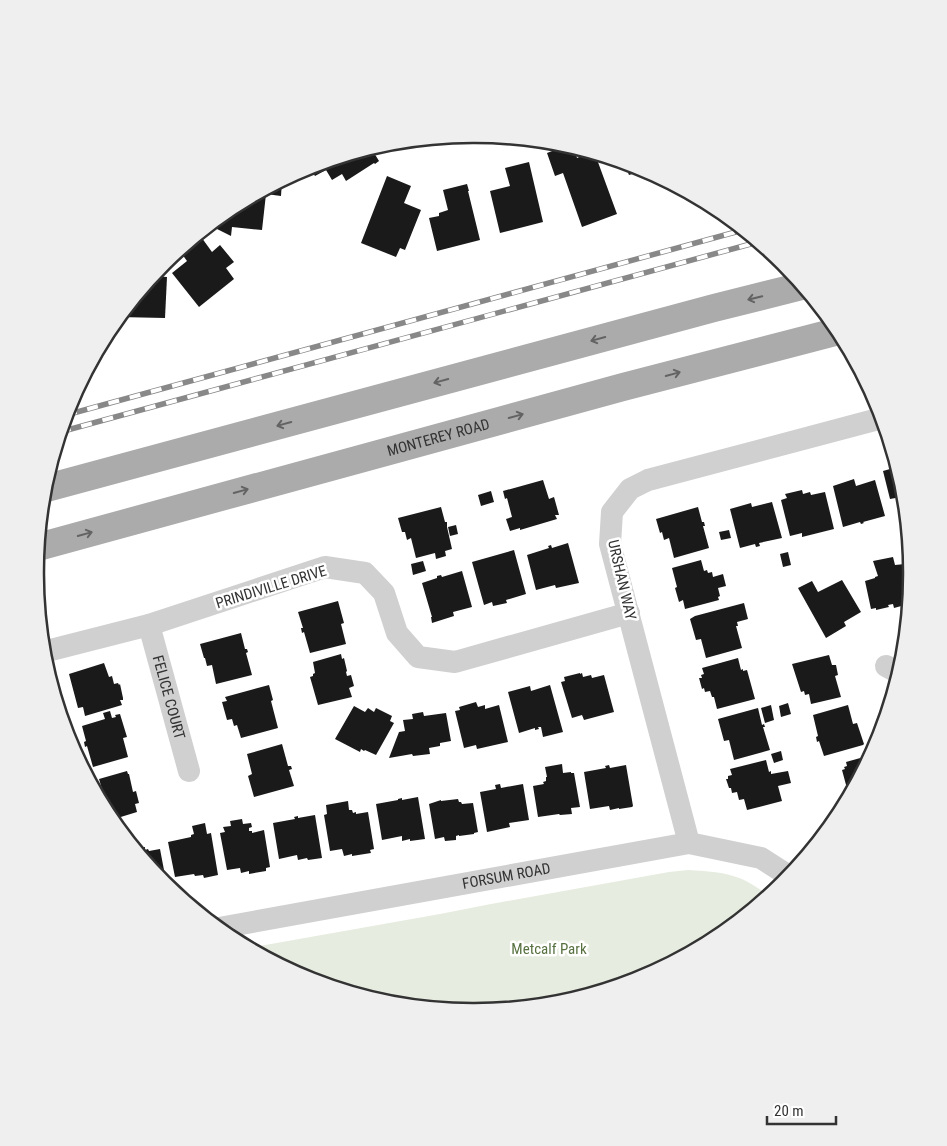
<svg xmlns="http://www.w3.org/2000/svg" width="947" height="1146" viewBox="0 0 947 1146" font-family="'Roboto Condensed',sans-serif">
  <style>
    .green { fill: #e6ecdf }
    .building { fill: #1a1a1a }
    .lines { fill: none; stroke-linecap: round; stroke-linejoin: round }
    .street { stroke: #d0d0d0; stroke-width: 22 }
    .primary { stroke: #ababab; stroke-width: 28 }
    .rail-casing { stroke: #888; stroke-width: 5.5 }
    .rail { stroke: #fff; stroke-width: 4; stroke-dasharray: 11; stroke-linecap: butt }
    .oneway { stroke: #636363 }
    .labels { text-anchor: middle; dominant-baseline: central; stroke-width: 5; stroke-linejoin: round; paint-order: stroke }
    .street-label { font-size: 15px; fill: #333; stroke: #fff }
    .park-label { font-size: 15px; fill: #56703f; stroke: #fff }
    .rim { fill: none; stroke: #333; stroke-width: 2.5 }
  </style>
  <rect width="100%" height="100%" fill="#fff"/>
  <path class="green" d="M688 870C706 871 725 872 742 879 751 883 760 890 769 895L717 938 641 978 559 1003 473 1011 388 1003 305 978 249 948 440 914 491 904 669 872Z"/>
  <g class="building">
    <polygon points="568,145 574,147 577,158 590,152 595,154 617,214 582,227 563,173 555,176 547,153"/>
    <polygon points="371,148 379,161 375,164 374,163 346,181 342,174 332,180 326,170 315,176 309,167"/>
    <polygon points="529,162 543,222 500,233 490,191 510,186 505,168"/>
    <polygon points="624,163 642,168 645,170 629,175"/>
    <polygon points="387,176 411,186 404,203 421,210 405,250 400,248 396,257 361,243"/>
    <polygon points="282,181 281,196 266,194 262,230 232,227 231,236 215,228 216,220 230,208"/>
    <polygon points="467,184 469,191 468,191 480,240 437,251 429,218 439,216 439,213 448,210 443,190"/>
    <polygon points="199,234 212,252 220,245 234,262 226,268 234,279 199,307 172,273 187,261 179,250"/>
    <polygon points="153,276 167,277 165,318 119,317"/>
    <polygon points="897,467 904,488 905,499 902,500 901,497 890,499 883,471"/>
    <polygon points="854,479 856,486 875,480 885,516 863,522 864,523 861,524 860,522 843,527 833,486"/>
    <polygon points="543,480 549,499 554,497 559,515 555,515 557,519 520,530 520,528 510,531 506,519 512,517 507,498 505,499 503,491"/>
    <polygon points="802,490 803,494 810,492 811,495 825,492 834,529 802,537 802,533 790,536 781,500 787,498 785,494"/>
    <polygon points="491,491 494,502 481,506 478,495"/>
    <polygon points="772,502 782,538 759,543 760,546 756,547 755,544 740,548 730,509 751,503 752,507"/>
    <polygon points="441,507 445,522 447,522 447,527 452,549 445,551 446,556 436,559 435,553 416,558 411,538 407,540 405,532 402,532 398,518"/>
    <polygon points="698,507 702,522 704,522 705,526 703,526 709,548 674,558 669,538 664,540 662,532 660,533 656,519"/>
    <polygon points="456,525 458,534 450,536 448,527"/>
    <polygon points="729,530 731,538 721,540 719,532"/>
    <polygon points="568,543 579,583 556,588 555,585 536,590 527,555 549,548 548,546 551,545 552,548"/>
    <polygon points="514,550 526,594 506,600 507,603 493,606 492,602 484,605 472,562"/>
    <polygon points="788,552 791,565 783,567 780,554"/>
    <polygon points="893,557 895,565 905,564 911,587 909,599 904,601 905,605 894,608 893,604 888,605 889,607 876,610 876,608 871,609 865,581 875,578 875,577 878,576 873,561"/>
    <polygon points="701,560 704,571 707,570 708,573 712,572 713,577 723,574 726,586 718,588 720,596 718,597 719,600 685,609 683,600 679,602 675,588 677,587 672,568"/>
    <polygon points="423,561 426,571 413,575 411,564"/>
    <polygon points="462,571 472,607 453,612 454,616 432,623 431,617 432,617 422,583 437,578 437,576 441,575 442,577"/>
    <polygon points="842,580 861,612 844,622 846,626 826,638 798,588 812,581 818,592"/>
    <polygon points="338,601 344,623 341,624 346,644 310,653 304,632 302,633 301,628 303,628 298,612"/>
    <polygon points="744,603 748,619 737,622 738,626 736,626 742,648 706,658 701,639 696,640 690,619 695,616"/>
    <polygon points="241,633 245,649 247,649 248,652 246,653 252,675 216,684 212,665 207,666 205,658 204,658 200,644"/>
    <polygon points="341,654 342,659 344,658 347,671 346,672 347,676 351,675 354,686 349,688 352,697 318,705 310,677 313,676 313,674 315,673 313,662"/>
    <polygon points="829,655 832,665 836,665 838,675 835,676 841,697 811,704 809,694 805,695 804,691 801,692 792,664"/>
    <polygon points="738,658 741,670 743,669 743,671 747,670 755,699 717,709 714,697 712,697 710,691 705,692 704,688 702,689 699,678 702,678 701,675 704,674 702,668"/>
    <polygon points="104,663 109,677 112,676 114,684 118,683 119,685 120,684 123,698 123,700 120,700 122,705 85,716 83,707 78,708 69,674"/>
    <polygon points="580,673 580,674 582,673 583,677 591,675 592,678 604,675 614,712 584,720 582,715 572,718 561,682 565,681 564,677"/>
    <polygon points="269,685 273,700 271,701 278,728 241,738 237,725 234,726 232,719 227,720 222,702 227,701 225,697"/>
    <polygon points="550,685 563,732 543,737 541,727 538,727 539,729 535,730 535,728 519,733 508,692 530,686 531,691"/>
    <polygon points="476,702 478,707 485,705 485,709 499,705 508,742 477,749 476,745 464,748 455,711 460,710 459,707"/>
    <polygon points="788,703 791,714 781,717 779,706"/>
    <polygon points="771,705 774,720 765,723 761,708"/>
    <polygon points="848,705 853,724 857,723 864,744 863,745 824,756 819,741 817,742 816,737 818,736 813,715"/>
    <polygon points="354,706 365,712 368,708 374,712 376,708 392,716 390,721 394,723 376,755 365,750 364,751 361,749 360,752 335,739"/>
    <polygon points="758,708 762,725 764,724 765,727 763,727 770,750 734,760 729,740 724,741 718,719"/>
    <polygon points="110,711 112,718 116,717 115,715 120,714 127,737 123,738 128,757 93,767 87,746 85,747 84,742 86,741 82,726 105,719 103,713"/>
    <polygon points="423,712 424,716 446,713 451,741 440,743 440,746 429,748 430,754 413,756 412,754 389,758 399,732 405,731 403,720 413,719 412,714"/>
    <polygon points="282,744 288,766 291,766 292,769 289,770 294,786 254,797 248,776 252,774 247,754"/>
    <polygon points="781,751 783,760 774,763 771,754"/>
    <polygon points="871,755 849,796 842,770 845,769 844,767 847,766 846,762"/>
    <polygon points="766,760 769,772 771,771 771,774 788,771 791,783 778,786 782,801 747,810 744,799 739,800 737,792 732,793 731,788 729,788 726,779 728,779 728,776 732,775 730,769"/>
    <polygon points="562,764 563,773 571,772 571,773 574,773 580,807 571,808 572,814 560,815 559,814 538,817 533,786 544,784 543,782 546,781 546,777 547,777 545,767"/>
    <polygon points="609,765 610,768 626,765 633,806 632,807 619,809 619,808 610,810 609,806 590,809 584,772 606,768 605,766"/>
    <polygon points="127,771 128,774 129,774 133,792 136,791 139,803 135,804 137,812 111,820 97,795 100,794 99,790 102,789 99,779"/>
    <polygon points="500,784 501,788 523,784 529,820 509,823 510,827 487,832 480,792 496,789 495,785"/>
    <polygon points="418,797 425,839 410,841 410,839 402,841 402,836 382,840 376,804 398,800 398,799 402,798 402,800"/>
    <polygon points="458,799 459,802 461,802 462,804 473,803 478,832 474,833 474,834 459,836 459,835 456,836 456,840 445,841 444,837 435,839 429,804 441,800 441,801"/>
    <polygon points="348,801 349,810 352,810 353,813 356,812 356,814 368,812 374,849 370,850 371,853 352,856 352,854 344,856 342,849 330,851 324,815 327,814 326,805"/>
    <polygon points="315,815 322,858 308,860 307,858 298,860 297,855 279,859 273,823 295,819 294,817 298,816 298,818"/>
    <polygon points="242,819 243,824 251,823 252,827 249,828 249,831 252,831 252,833 264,830 270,867 266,868 266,871 249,874 249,871 241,873 240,868 227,870 220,833 225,832 223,827 231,826 230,821"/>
    <polygon points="205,823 207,834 211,833 218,875 204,878 203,875 195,876 194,874 175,877 168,842 191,837 191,835 194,834 192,826"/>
    <polygon points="145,847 145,850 148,849 149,851 160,849 167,886 135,849"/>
  </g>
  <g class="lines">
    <g class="street">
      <path id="s1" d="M149 625 189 771"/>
      <polyline points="43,652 149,625 325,567 365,573 384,593 397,633 418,657 455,662 629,613"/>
      <polyline points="886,666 899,673"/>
      <polyline points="689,843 610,544 612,512 630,489 648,480 882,418"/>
      <path id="s2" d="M219 928 689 843 761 858 789 876"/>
    </g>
    <g class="primary">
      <polyline points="43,489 714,308 802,286"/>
      <path id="s3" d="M38 547 623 387 839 331"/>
    </g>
    <defs>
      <g id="rail">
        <polyline points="66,415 743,230"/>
        <polyline points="60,432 758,242"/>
      </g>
    </defs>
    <use href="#rail" class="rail-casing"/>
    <use href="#rail" class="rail"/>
  </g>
  <defs><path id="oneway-shaft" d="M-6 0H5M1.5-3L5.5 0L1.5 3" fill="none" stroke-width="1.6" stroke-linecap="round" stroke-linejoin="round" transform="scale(1.25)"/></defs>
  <g class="oneway">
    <use href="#oneway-shaft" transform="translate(755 298) rotate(166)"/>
    <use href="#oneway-shaft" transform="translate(598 339) rotate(165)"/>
    <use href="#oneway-shaft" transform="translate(673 374) rotate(-15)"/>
    <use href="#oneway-shaft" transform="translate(441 381) rotate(165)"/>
    <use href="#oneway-shaft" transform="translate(516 416) rotate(-15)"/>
    <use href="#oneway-shaft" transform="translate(284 424) rotate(165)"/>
    <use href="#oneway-shaft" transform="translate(241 491) rotate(-15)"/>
    <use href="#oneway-shaft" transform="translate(85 534) rotate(-15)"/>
  </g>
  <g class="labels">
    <g class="street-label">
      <text stroke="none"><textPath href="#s3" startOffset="415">MONTEREY ROAD</textPath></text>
      <text transform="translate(622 580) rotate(77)">URSHAN WAY</text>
      <text transform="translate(271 587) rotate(-17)">PRINDIVILLE DRIVE</text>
      <text stroke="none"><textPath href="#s1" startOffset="75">FELICE COURT</textPath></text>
      <text stroke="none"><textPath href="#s2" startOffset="292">FORSUM ROAD</textPath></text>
    </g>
    <g class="park-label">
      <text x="549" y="949">Metcalf Park</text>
    </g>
  </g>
  <path d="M0 0H947V1146H0ZM473 143H474A429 429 0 0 1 903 572V574A429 429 0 0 1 474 1003H473A429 429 0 0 1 44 574V572A429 429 0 0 1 473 143Z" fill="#efefef" fill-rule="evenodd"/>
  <path class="rim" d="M473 143H474A429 429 0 0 1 903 572V574A429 429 0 0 1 474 1003H473A429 429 0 0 1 44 574V572A429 429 0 0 1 473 143Z"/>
  <path d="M767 1116v8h69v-8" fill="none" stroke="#333333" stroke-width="2.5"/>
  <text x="774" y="1116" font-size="15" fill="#333333" stroke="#ffffff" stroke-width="4" paint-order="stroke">20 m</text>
</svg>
